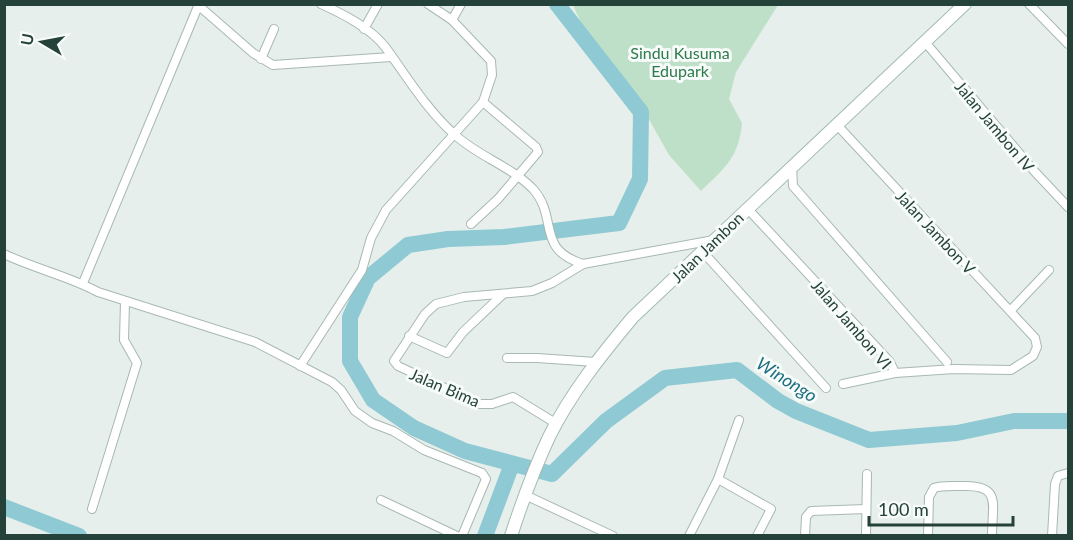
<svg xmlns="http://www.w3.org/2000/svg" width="1073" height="540" viewBox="0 0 1073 540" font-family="Lato,sans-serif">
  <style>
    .green { fill: #bfe0c8 }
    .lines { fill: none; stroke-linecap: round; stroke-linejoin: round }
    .river { stroke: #8ec9d4; stroke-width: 16 }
    .minor-casing { stroke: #a8b8b2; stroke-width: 10 }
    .secondary-casing { stroke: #a4bbb3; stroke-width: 14 }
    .minor { stroke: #fff; stroke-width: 8 }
    .secondary { stroke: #fff; stroke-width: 12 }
    .labels { text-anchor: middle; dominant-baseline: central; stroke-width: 6; stroke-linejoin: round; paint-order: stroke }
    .park-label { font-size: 16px; fill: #2d7a4b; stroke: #f7fbf9 }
    .street-label { font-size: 16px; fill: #24423a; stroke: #f7fbf9 }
    .water-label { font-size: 18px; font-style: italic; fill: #1c6f80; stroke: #f7fbf9 }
  </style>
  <rect width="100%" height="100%" fill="#e6efeb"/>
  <path class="green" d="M573 5H778L736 72 729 99 742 123C739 157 725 168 701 191L669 155 642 107 582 25Z"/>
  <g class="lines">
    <g class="river">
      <polyline points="557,4 641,112 640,179 619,223 504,237 448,239 408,245 368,278 350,317 350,361 373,400 414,428 465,451 552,474 606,421 665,378 737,370 778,401 796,411 869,440 957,433 1014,421 1068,421"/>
      <polyline points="4,507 79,536"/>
      <polyline points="485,536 512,464"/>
    </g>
    <defs>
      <g id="minor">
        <path d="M321 4C343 14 371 28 386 48 407 77 427 110 454 134 477 156 511 166 533 189 559 218 535 249 583 264L714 240"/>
        <polyline points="428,4 452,20 461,4"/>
        <polyline points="1029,4 1068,44"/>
        <polyline points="199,6 253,53 273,65 391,57"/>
        <polyline points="364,29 378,4"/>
        <polyline points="925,42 1036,173 1068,207"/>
        <polyline points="261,59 274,29"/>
        <polyline points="792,166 793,186 947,362"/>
        <polyline points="747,208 890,362 895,373 954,369 1011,370 1033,356 1037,347 1035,338 838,126"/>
        <polyline points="471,224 498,199 538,152 536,147 483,102"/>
        <polyline points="703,252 826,388"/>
        <path d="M4 254C35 269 69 276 98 292L255 342 332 382 341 390 355 411 372 423 393 431 424 450 482 473 486 479 462 536"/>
        <polyline points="83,283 199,4"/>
        <polyline points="1010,311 1049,270"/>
        <polyline points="409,336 447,353 463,332 503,294"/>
        <polyline points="507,358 537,358 596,362"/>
        <polyline points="300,366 362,270 371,238 386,210 483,102 492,75 491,61 452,20"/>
        <polyline points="843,384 895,373"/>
        <polyline points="557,424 513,397 492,404 479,404 398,366 394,361 425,314 436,304 464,297 532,291 552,283 583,264"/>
        <polyline points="718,479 771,509 757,536"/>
        <polyline points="525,495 613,536"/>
        <polyline points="381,500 457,536"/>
        <polyline points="92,509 137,363 124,340 125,301"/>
        <polyline points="689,536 718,479 739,420"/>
        <polyline points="805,536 806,517 811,511 866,509"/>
        <polyline points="866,536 867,474"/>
        <path d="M928 536 929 497 934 488C942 485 953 486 963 486 1002 485 992 504 992 536"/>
        <polyline points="1052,536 1055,484 1058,476 1068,473"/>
      </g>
      <path id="secondary" d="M511 536C522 502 534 469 549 437 570 394 602 354 633 317L965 4"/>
    </defs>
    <use href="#minor" class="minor-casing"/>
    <use href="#secondary" class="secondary-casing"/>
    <use href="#minor" class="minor"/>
    <use href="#secondary" class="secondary"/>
  </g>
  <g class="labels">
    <g class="park-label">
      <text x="680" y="52">Sindu Kusuma<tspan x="680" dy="18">Edupark</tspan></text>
    </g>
    <g class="street-label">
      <text transform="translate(995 126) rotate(50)">Jalan Jambon IV</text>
      <text transform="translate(936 232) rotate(47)">Jalan Jambon V</text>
      <text transform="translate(707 247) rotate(-44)">Jalan Jambon</text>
      <text transform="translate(852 324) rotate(49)">Jalan Jambon VI</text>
      <text transform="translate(445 387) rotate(23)">Jalan Bima</text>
    </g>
    <g class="water-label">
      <text transform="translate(787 379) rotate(32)">Winongo</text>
    </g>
  </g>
  <rect width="1073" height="540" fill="none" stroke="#24423a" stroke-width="12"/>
  <g transform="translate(42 42) rotate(280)" stroke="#f7fbf9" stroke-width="4.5" paint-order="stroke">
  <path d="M0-4.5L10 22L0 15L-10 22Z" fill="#24423a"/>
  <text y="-9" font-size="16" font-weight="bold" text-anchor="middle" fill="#24423a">U</text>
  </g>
  <path d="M869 516v9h144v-9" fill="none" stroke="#24423a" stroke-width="3"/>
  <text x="878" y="516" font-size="18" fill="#24423a" stroke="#f7fbf9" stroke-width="4.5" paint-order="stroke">100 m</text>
</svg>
